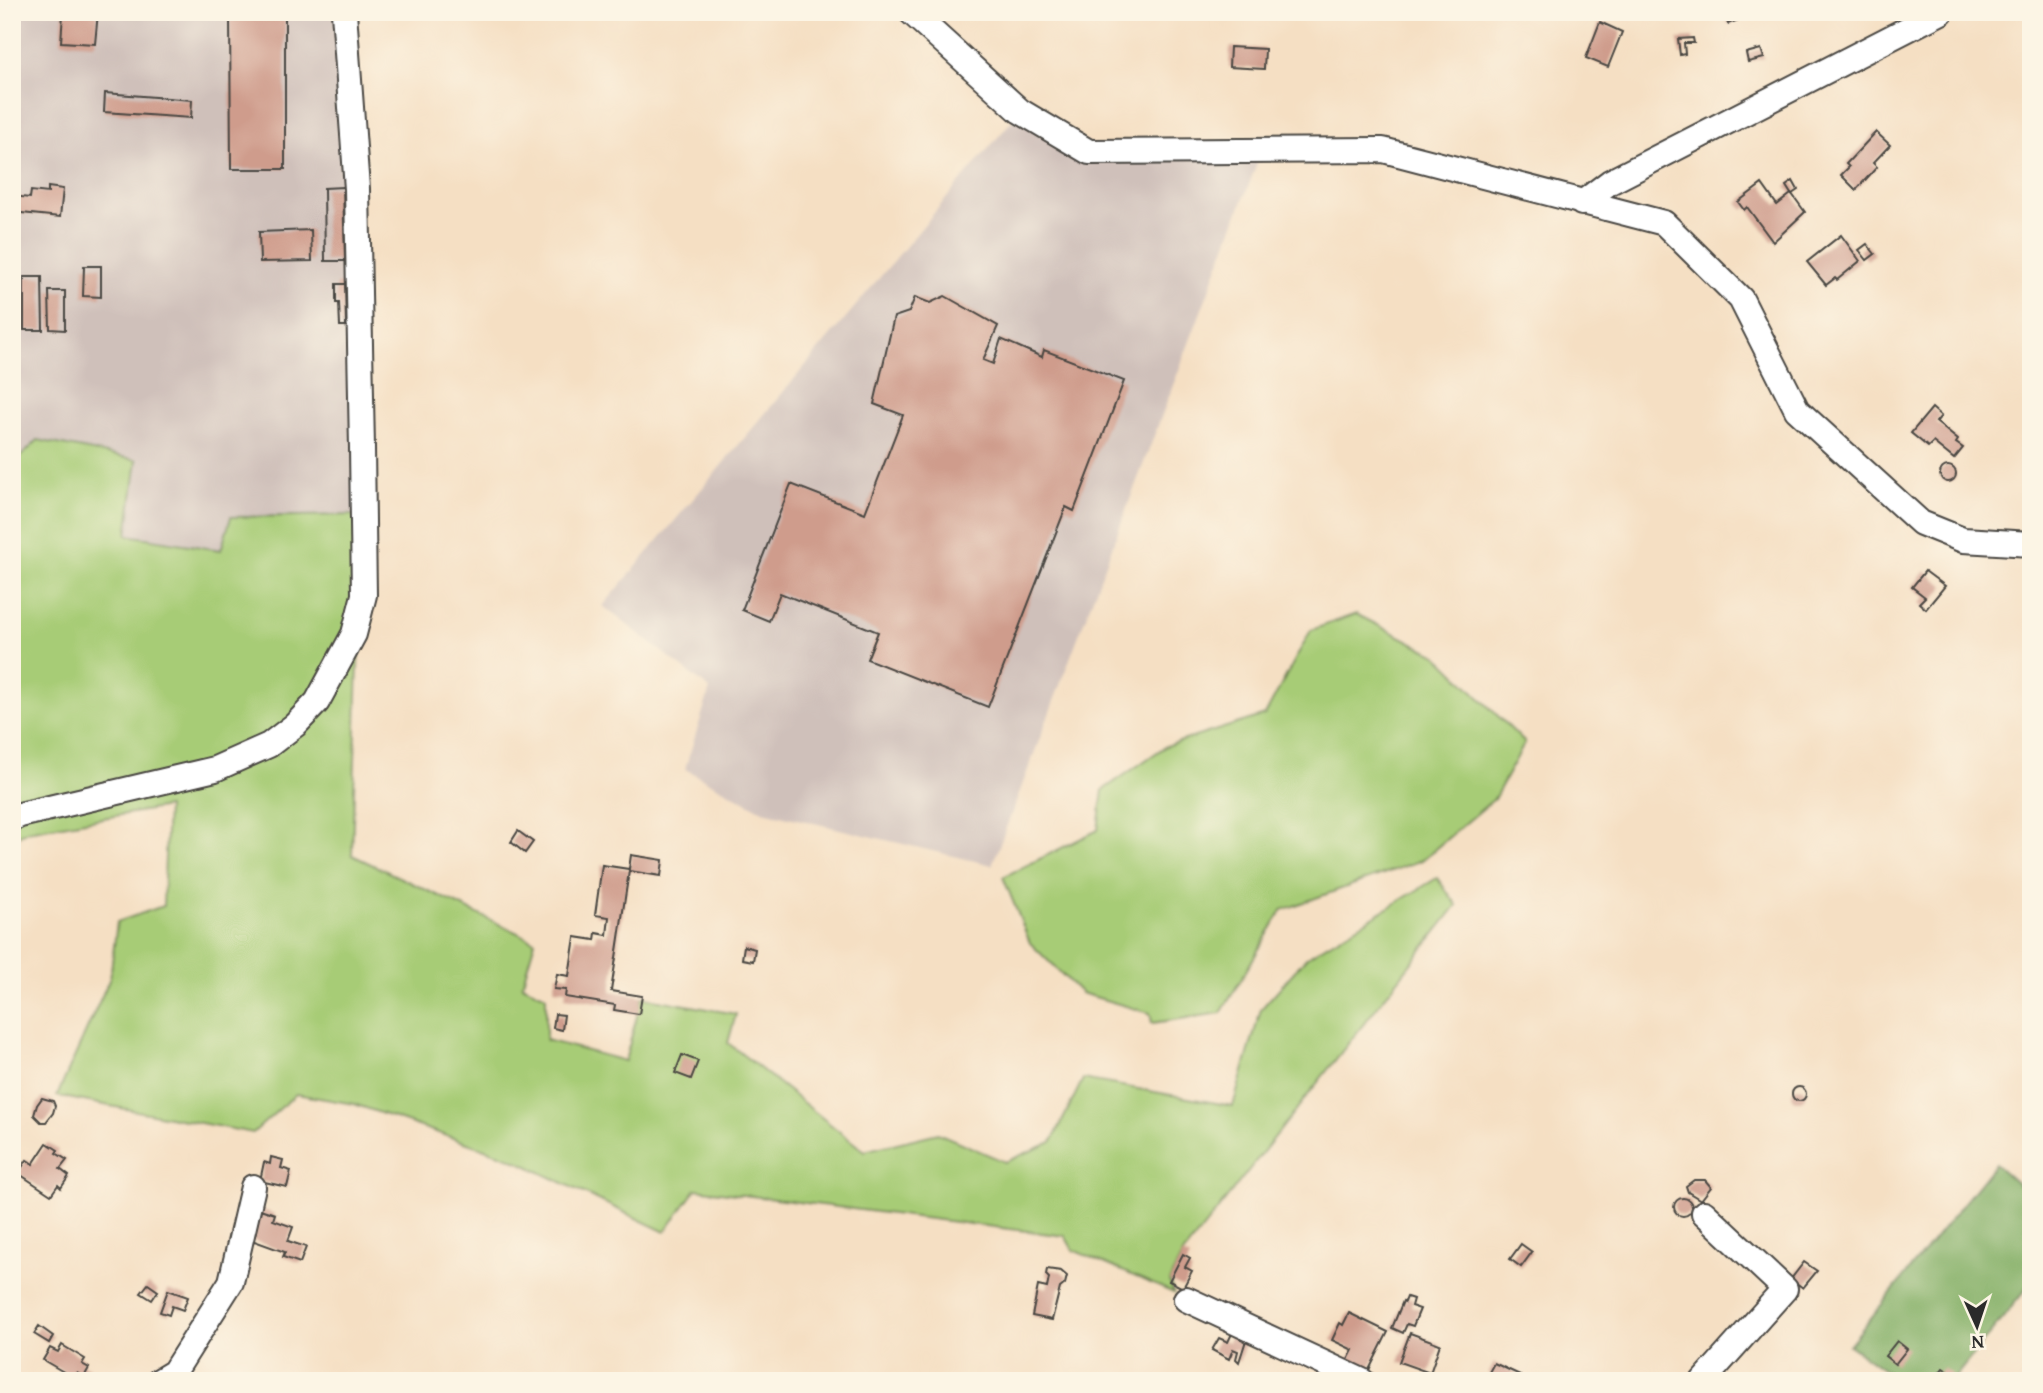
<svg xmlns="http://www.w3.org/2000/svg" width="2043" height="1393" viewBox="0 0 2043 1393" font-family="'Gentium Book Plus',serif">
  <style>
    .industrial { fill: #cfc0ba }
    .green { fill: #a7cc76; stroke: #697c50; stroke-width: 2 }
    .forest { fill: #85b067; stroke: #586e49; stroke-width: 2 }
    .building { fill: #cf9c8c }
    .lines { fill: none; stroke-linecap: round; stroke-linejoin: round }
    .minor-casing { stroke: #494642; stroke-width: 28 }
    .minor { stroke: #fff; stroke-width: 24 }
  </style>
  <rect width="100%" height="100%" fill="#fcf5e5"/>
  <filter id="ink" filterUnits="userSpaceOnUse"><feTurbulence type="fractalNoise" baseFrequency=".0143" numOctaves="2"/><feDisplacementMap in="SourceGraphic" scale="14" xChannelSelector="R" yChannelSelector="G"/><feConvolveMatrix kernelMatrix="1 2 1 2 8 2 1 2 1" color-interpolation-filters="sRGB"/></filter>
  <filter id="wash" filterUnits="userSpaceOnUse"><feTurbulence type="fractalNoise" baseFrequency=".00686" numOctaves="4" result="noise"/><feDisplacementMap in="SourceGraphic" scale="28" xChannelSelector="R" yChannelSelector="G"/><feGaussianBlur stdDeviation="1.57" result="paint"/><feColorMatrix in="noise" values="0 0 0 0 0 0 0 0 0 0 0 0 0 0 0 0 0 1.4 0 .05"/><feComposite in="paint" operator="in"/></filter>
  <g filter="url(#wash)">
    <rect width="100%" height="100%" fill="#f5dfc3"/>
    <g class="industrial">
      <polygon points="12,12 344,12 364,595 12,819"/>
      <polygon points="1020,111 1089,152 1262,150 992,865 763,811 685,769 710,689 603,606"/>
    </g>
    <g class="green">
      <polygon points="38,440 137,460 127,535 221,550 231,517 354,515 363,505 352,855 535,941 522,985 546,996 546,1040 625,1061 642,997 736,1014 728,1043 864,1151 938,1133 1005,1162 1052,1142 1083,1079 1233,1106 1261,1009 1307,957 1437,878 1457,905 1183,1254 1169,1281 1174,1293 1073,1250 1065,1236 696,1189 665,1232 511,1158 354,1104 296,1094 253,1133 57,1096 110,978 117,922 163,906 167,807 27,831 12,839 12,487 16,461"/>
      <polygon points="1356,614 1437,655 1525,743 1494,799 1422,860 1282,910 1221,1013 1152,1023 1150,1013 1081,993 1030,943 1003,877 1098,830 1103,790 1166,746 1265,715 1311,630"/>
    </g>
    <polygon class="forest" points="1995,1164 2031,1196 2031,1283 1952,1381 1899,1381 1849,1345"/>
    <g id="blocks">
      <g class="building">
        <polygon points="66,12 98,12 95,44 61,42 63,14 66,15"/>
        <polygon points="230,12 285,12 285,169 231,169"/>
        <polygon points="1723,12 1748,12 1749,16 1728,24"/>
        <polygon points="1600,22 1622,32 1608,67 1586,58"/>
        <polygon points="1693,38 1694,43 1684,43 1685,54 1680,55 1678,39"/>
        <polygon points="1230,47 1265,49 1264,69 1229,67"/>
        <polygon points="1761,49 1764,58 1748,62 1746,53"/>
        <polygon points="105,93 192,100 191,118 104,112"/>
        <polygon points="1876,132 1890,145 1873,163 1877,167 1856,190 1841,175 1849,167 1846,164"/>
        <polygon points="1793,181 1798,190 1792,194 1805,212 1773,242 1747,207 1744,210 1738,202 1762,184 1777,205 1791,194 1786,186"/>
        <polygon points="48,187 63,189 60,217 12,212 12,196 30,198 31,191 48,193"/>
        <polygon points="343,187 345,261 325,261 324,188"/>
        <polygon points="311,230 312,261 260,262 259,232"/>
        <polygon points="1841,235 1860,261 1837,280 1835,278 1826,285 1807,262"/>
        <polygon points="1867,244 1875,254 1867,260 1859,250"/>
        <polygon points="84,266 101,266 101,297 83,296"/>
        <polygon points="24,277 42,277 43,330 24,330"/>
        <polygon points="336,284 345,284 346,326 340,326 339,303 336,303"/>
        <polygon points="49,291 65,291 65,330 50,329"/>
        <polygon points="945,296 998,326 983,360 993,364 1001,339 1042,357 1044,350 1124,381 1074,511 1066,507 988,707 867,659 878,632 780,593 769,621 742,610 791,484 865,513 903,415 874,404 894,317 909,312 915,297 930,303"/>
        <polygon points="1932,408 1941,416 1936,422 1958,440 1956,443 1963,448 1954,459 1933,442 1928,447 1911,433"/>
        <circle cx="1948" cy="474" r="8"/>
        <polygon points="1925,571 1945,586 1926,609 1919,603 1925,597 1912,587"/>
        <polygon points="518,831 533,842 525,853 511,842"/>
        <polygon points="631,855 663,860 661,876 629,871 611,991 642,996 639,1014 614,1010 615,1005 565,997 566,990 554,989 557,974 569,976 575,937 595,940 596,933 607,935 609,917 595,915 602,865 629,869"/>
        <polygon points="744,946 755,949 753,961 742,959"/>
        <polygon points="555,1014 564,1015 562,1030 553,1028"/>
        <polygon points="682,1055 698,1061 691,1079 675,1073"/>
        <circle cx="1799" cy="1094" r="7"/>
        <polygon points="42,1098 53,1101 55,1106 53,1113 46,1122 41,1122 34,1115 37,1105"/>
        <polygon points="47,1143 58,1150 56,1153 67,1160 60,1169 69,1176 61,1188 58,1185 51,1195 18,1173 27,1160 33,1164"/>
        <polygon points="271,1157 283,1160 281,1168 291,1171 287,1187 260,1181 264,1162 270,1164"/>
        <polygon points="1694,1180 1705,1180 1711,1187 1701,1200 1688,1192 1686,1186"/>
        <circle cx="1683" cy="1207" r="9"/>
        <polygon points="257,1208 275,1214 273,1220 293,1227 288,1241 306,1247 300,1263 283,1257 285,1252 246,1238"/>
        <polygon points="1521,1244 1532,1252 1521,1267 1510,1259"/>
        <polygon points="1183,1254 1190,1258 1185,1267 1192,1271 1183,1288 1169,1281"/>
        <polygon points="1804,1262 1817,1271 1803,1288 1791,1279"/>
        <polygon points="1047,1269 1061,1271 1067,1276 1065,1284 1060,1288 1052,1320 1032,1316 1038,1286 1047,1288 1049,1278 1046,1275"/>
        <polygon points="148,1284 158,1291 152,1300 141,1293"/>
        <polygon points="168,1290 188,1297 183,1310 172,1306 169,1315 160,1312"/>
        <polygon points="1407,1297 1413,1299 1411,1306 1420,1309 1413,1326 1407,1324 1403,1333 1392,1328 1403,1301 1405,1302"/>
        <polygon points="1349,1313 1388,1332 1366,1376 1345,1366 1353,1350 1332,1340 1340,1323 1343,1325"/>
        <polygon points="1236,1325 1249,1331 1239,1362 1236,1359 1238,1351 1233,1349 1229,1359 1212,1350 1219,1338 1228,1342"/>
        <polygon points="39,1326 53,1336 49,1343 34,1334"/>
        <polygon points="1410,1333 1440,1344 1430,1373 1399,1362"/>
        <polygon points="1897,1341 1907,1349 1895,1364 1885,1356"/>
        <polygon points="62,1345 85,1359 82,1364 89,1368 84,1377 77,1373 74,1378 43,1360 50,1348 58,1352"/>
        <polygon points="1494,1363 1520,1375 1517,1381 1490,1381 1492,1375 1488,1374"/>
        <polygon points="1943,1368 1952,1374 1947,1381 1933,1381"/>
      </g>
    </g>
  </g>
  <g filter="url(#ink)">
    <use href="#blocks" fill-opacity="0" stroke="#494642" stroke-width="2"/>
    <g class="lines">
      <defs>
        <g id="minor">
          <polyline points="911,12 1020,111 1089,152 1383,150 1664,223 1741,299 1797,410 1921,523 1963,540 2031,544"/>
          <polyline points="1582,203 1610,182 1941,12"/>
          <polyline points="12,819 20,815 215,769 269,745 295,725 317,702 354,634 364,595 362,448 357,189 344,12"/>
          <polyline points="1186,1299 1362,1381"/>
          <polyline points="159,1381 174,1372 231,1282 253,1187"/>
          <polyline points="1703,1381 1785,1289 1704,1213"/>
        </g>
      </defs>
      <use href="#minor" class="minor-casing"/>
      <use href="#minor" class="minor"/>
    </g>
  </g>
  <rect width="2043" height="1393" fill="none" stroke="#fcf5e5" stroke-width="42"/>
  <g transform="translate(1977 1326) rotate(177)" stroke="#fcf5e5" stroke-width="5" paint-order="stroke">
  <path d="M0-5L12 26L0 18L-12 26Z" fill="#2b2b2b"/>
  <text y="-10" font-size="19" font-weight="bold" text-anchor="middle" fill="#2b2b2b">N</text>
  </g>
</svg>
